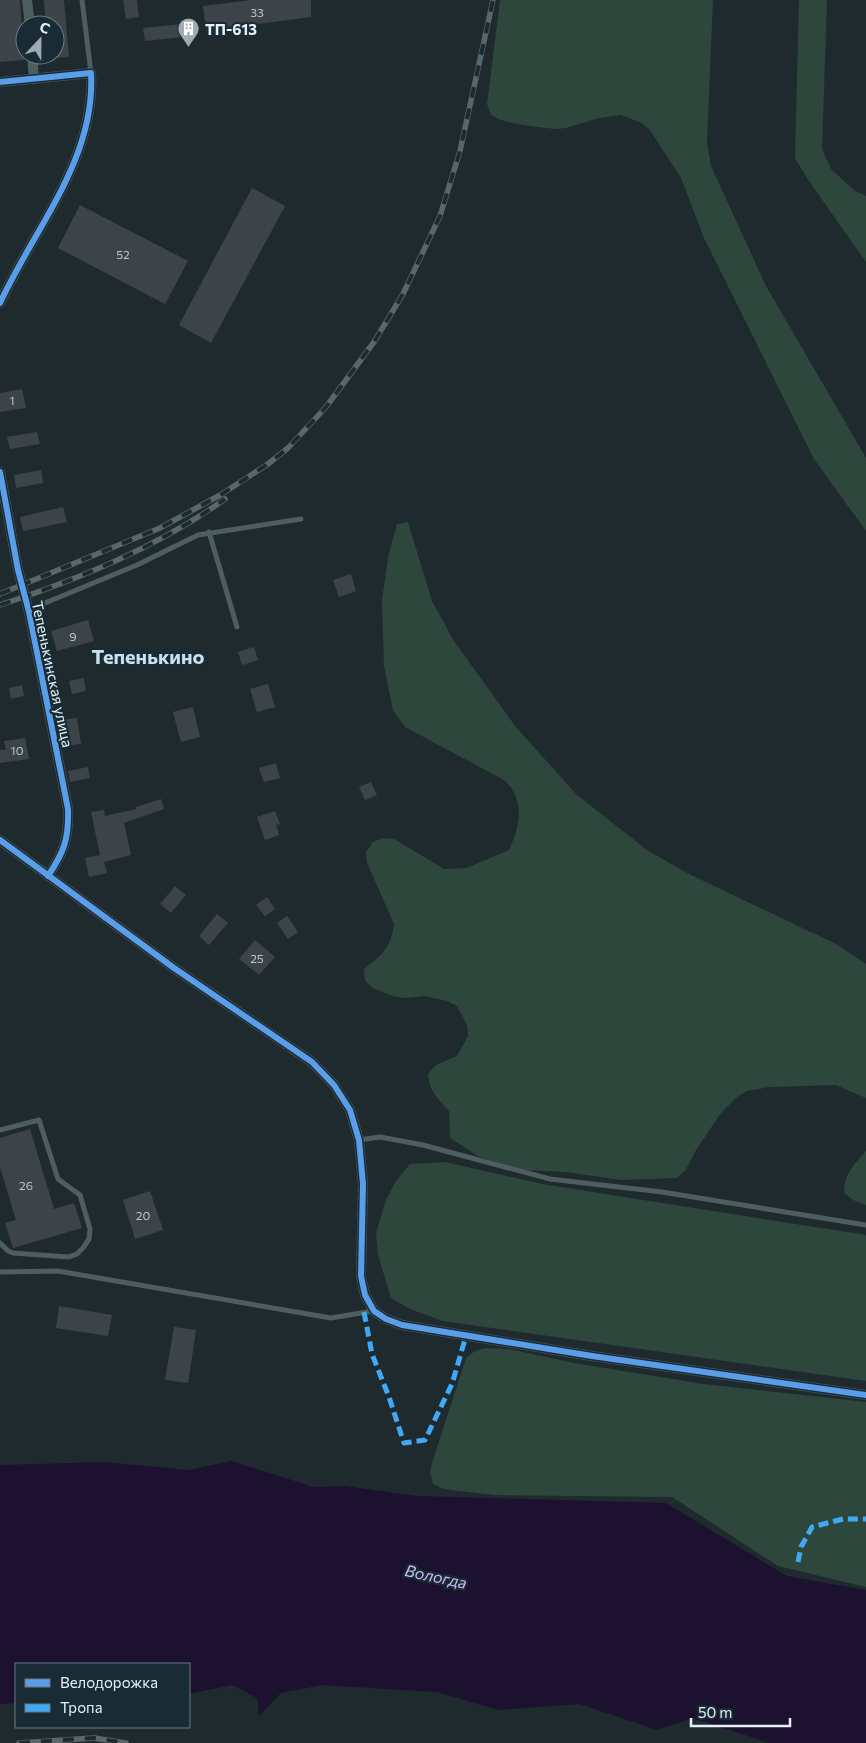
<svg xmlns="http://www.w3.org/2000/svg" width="866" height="1743" viewBox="0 0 866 1743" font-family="Commissioner,sans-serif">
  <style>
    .green { fill: #2e473c }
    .water { fill: #1c112e }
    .building { fill: #3d4449 }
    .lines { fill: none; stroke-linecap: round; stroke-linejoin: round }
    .service { stroke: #4e5e5f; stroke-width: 5 }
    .minor { stroke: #4e5e5f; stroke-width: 10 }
    .rail-casing { stroke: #5a6667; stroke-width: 5.5 }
    .rail { stroke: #192c35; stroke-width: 4; stroke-dasharray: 11; stroke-linecap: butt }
    .quiet { stroke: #3fa9f5; stroke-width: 5; stroke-dasharray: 10 5; stroke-linecap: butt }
    .cycleway-casing { stroke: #192c35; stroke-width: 9 }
    .cycleway { stroke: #5a9eea; stroke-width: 6 }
    .labels { text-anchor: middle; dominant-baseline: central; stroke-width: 4.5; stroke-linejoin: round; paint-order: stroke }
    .number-label { font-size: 12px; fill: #bbc6cc }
    .poi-label { font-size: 15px; font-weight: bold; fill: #e5f1f7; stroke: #192c35; text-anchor: start }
    .street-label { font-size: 15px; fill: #e5f1f7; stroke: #192c35 }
    .water-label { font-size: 16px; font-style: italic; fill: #d0baf9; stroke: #192c35 }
    .district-label { font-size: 20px; font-weight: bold; fill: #c9e0ed; stroke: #192c35 }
  </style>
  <rect width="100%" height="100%" fill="#1f2a2f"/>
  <g class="green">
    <polygon points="500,0 713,0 707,143 711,166 766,286 866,458 866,531 814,459 704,238 681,178 650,130 642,123 621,115 599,118 566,128 555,129 522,125 501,120 491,115 487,104"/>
    <polygon points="799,0 827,0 822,149 831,169 855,191 866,196 866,262 809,181 795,158"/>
    <path d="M408 522 432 601 454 641 515 726 577 795 647 850 687 873 836 944 866 964V1098L836 1085 769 1087 747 1091 737 1097 721 1113 696 1150 685 1171 677 1178 621 1180 566 1172 521 1170 478 1156 450 1138 449 1111C438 1099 429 1091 428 1074L436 1065 457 1056 468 1036 467 1025 457 1006 447 1001 425 996 404 998 393 996 372 988 365 980 364 969C382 955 391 948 394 924L367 863 366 852 373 842 383 838 394 839 444 869 467 868 509 850C520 826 526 800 504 780L405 727 393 710 384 666 382 601 388 557 397 524Z"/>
    <path d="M866 1151V1205L853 1200 844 1193C844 1173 854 1165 866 1151Z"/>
    <polygon points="445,1162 542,1184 866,1235 866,1381 443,1321 410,1309 391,1298 378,1255 376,1233 386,1200 396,1181 410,1164"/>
    <polygon points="485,1348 509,1349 574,1363 703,1384 866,1402 866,1587 778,1566 672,1497 494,1495 444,1489 433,1484 430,1473 432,1463 466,1358 475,1351"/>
  </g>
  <polygon class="water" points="231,1461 314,1487 345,1486 417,1496 666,1503 787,1576 866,1590 866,1743 769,1743 693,1718 657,1730 579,1704 498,1710 437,1692 322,1685 281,1693 259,1716 257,1698 232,1685 189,1694 189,1664 16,1664 16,1703 0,1704 0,1465 104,1462 189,1470"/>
  <g class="building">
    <polygon points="0,0 20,0 24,60 0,62"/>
    <polygon points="44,0 64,0 69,57 55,58 55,25 46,25"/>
    <polygon points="123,0 137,0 139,17 126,19"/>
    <polygon points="252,0 311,0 311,17 206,31 203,6"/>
    <polygon points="182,24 183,37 145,41 143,28"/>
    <polygon points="252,188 285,206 211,343 179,325"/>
    <polygon points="80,205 188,261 165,304 58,248"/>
    <polygon points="22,389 26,408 0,412 0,393"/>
    <polygon points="37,432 40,444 10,449 7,437"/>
    <polygon points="41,470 43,483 16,488 14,475"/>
    <polygon points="63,507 67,522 23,531 20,517"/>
    <polygon points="351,574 356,591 339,597 333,580"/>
    <polygon points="88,620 94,641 57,651 51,631"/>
    <polygon points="254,647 258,660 242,665 238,652"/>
    <polygon points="84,678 86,691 72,694 69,681"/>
    <polygon points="268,684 275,707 257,712 250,689"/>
    <polygon points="22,685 24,696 11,699 9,688"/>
    <polygon points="193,707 200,737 181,742 173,712"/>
    <polygon points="77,718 81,744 63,746 59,720"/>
    <polygon points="25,738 29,759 0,763 0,750 6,750 4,741"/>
    <polygon points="276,763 280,778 264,782 259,768"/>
    <polygon points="88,767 90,778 70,782 68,771"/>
    <polygon points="371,782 377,795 365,800 359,787"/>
    <polygon points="161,799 164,809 124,823 131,855 104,862 107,873 89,877 85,858 100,855 91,812 104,810 105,816 136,809 136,807"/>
    <polygon points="275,811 280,824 276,825 279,835 265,840 257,817"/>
    <polygon points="175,886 186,895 171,913 160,904"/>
    <polygon points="267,897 275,909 265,916 256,905"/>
    <polygon points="217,914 228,923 209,945 199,936"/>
    <polygon points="287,916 298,932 288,939 277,923"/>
    <polygon points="255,940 275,957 259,975 239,959"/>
    <polygon points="30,1129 54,1209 74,1203 82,1228 13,1248 5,1223 16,1220 0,1167 0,1138"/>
    <polygon points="150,1191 163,1230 135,1239 123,1200"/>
    <polygon points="59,1306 112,1315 108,1336 56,1328"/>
    <polygon points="174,1327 196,1330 188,1383 165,1380"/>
  </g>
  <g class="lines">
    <g class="service">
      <polyline points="82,0 91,73"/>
      <polyline points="209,532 237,627"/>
      <polyline points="29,612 45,603 137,565 198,535 301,519"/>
      <polyline points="0,1130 39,1120 58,1179 80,1195 90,1229 89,1239 83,1248 77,1254 69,1257 13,1253 8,1251 0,1243"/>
      <polyline points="359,1140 380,1137 423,1145 550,1179 662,1192 866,1225"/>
      <polyline points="0,1272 58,1271 331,1318 373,1311"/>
    </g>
    <g class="minor">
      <polyline points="27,0 30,25"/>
      <polyline points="32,55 34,79"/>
      <path d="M0 82 91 73C96 159 34 229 0 303"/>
      <path d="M0 472 18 570 29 612 68 809C69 839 64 852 48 876"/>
      <polyline points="0,840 174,968 312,1062 334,1085 350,1110 359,1140 363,1184 361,1276 365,1295 374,1311 386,1319 402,1325 592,1356 866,1395"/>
    </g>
    <defs>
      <g id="rail">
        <polyline points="0,594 160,528 222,494 268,464 288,448 326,407 374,342 403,294 440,216 460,151 493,0"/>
        <path d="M0 605C79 579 158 547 225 499"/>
        <polyline points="19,1743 94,1738 126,1743"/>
      </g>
    </defs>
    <use href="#rail" class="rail-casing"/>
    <use href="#rail" class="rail"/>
    <g class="quiet">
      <polyline points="364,1312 372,1354 389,1397 404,1443 425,1440 452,1384 466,1336"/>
      <polyline points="798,1562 801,1547 812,1527 843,1519 866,1519"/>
    </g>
    <defs>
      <g id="cycleway">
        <path d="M0 82 91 73C96 159 34 229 0 303"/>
        <path d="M0 472 18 570 29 612 68 809C69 839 64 852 48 876"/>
        <polyline points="0,840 174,968 312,1062 334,1085 350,1110 359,1140 363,1184 361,1276 365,1295 374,1311 386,1319 402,1325 592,1356 866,1395"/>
      </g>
    </defs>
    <use href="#cycleway" class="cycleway-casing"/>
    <use href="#cycleway" class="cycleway"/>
  </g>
  <defs>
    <symbol id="building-pin" viewBox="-11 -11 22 30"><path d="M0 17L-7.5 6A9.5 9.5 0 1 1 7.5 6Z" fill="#a0abb1" stroke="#192c35"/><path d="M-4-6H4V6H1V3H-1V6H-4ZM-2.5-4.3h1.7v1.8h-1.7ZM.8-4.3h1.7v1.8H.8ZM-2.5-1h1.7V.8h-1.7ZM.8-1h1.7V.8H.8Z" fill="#fff"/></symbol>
  </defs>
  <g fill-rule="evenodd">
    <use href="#building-pin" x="176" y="16" width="25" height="34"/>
  </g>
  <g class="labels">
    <g class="number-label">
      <text x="257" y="12">33</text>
      <text x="123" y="254">52</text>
      <text x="12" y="400">1</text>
      <text x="73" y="636">9</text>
      <text x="17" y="750">10</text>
      <text x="257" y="958">25</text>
      <text x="26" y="1185">26</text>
      <text x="143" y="1215">20</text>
    </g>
    <g class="poi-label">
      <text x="205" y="29">ТП-613</text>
    </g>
    <g class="street-label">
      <text transform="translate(53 674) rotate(78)">Тепенькинская улица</text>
    </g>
    <g class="water-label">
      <text transform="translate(436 1576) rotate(12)">Вологда</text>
    </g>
    <g class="district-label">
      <text x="148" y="656">Тепенькино</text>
    </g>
  </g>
  <rect x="15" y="1663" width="175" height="65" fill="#192c35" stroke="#6b7b83"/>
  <rect x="25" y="1679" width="25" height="8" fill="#5a9eea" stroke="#6b7b83"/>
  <text x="60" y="1688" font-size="15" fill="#e5f1f7">Велодорожка</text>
  <rect x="25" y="1704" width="25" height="8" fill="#3fa9f5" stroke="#6b7b83"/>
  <text x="60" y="1713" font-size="15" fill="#e5f1f7">Тропа</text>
  <g transform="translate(40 40) rotate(22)"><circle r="24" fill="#192c35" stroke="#6b7b83"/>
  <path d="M0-4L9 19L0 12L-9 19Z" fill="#a0abb1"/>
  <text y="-8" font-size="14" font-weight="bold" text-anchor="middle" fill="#e5f1f7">С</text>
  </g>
  <path d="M691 1718v8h99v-8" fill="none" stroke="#e5f1f7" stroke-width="2.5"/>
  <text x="698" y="1718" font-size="15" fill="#e5f1f7" stroke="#192c35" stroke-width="4" paint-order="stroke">50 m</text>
</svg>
